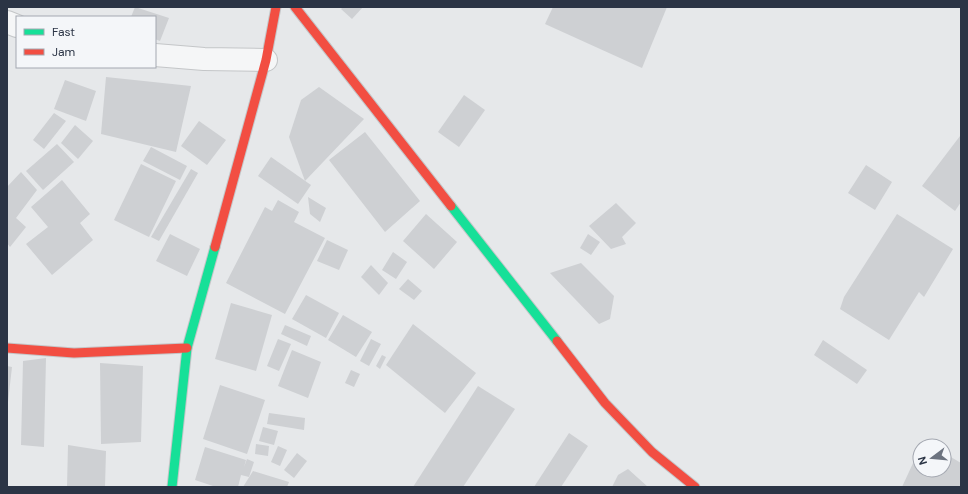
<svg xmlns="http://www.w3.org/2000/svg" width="968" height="494" viewBox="0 0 968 494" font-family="'DM Sans',sans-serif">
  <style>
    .building { fill: #ced0d3 }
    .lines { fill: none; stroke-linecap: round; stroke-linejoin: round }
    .street-casing { stroke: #c4c6c8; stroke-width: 24 }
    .fast-casing { stroke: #c4c6c8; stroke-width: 11 }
    .jam-casing { stroke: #c4c6c8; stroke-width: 11 }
    .street { stroke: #f5f6f7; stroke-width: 22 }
    .fast { stroke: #16e098; stroke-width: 9 }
    .jam { stroke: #f24e42; stroke-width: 9 }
  </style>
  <rect width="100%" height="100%" fill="#e6e8ea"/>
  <g class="building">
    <polygon points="135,7 169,18 160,41 155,39 155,17 131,17"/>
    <polygon points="343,7 363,7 352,19 341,9"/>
    <polygon points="553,7 667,7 642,68 545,24"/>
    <polygon points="106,77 191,86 176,152 101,134"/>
    <polygon points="65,80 96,91 86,121 54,109"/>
    <polygon points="319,87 364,119 305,181 289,137 301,100"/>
    <polygon points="464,95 485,110 459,147 438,132"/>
    <polygon points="54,113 66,121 44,149 33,140"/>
    <polygon points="199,121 226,140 207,165 181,146"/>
    <polygon points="75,125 93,141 78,159 61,143"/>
    <polygon points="365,132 420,201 385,232 329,160"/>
    <polygon points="960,136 961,202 955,211 922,186"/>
    <polygon points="57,144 74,162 43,190 26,171"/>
    <polygon points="151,147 187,166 180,180 143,161"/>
    <polygon points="271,157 311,185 298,204 258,176"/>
    <polygon points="141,164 176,181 149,237 114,220"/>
    <polygon points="866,165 892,182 875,210 848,193"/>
    <polygon points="191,169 198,173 159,241 151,237"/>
    <polygon points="21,172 37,190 16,218 26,227 10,247 7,243 7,187"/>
    <polygon points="62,180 90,214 80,223 93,240 52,275 26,244 48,227 31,207"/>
    <polygon points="308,197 326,208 320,222 310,214"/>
    <polygon points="278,200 299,212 294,222 325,238 285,314 226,283 265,207 272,211"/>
    <polygon points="616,203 636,223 622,237 626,244 611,249 589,226"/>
    <polygon points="426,214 457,242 434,269 403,241"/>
    <polygon points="897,214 953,249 924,297 919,292 889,340 840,309 844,297"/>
    <polygon points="170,234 200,249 187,276 156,261"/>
    <polygon points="588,234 600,242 591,255 580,248"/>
    <polygon points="327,240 348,250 339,270 317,261"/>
    <polygon points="393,252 407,262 396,279 382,270"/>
    <polygon points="581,263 614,296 610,319 599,324 550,273"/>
    <polygon points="371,265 388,283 379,295 361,277"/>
    <polygon points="408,279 422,291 414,300 399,289"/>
    <polygon points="306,295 339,313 326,338 292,319"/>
    <polygon points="231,303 272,315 256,371 215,359"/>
    <polygon points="343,315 372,332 356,357 328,340"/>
    <polygon points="413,324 476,373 445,413 386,365"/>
    <polygon points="285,325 311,336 307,346 281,334"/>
    <polygon points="278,339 291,344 279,371 267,366"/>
    <polygon points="371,339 381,344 369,366 360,361"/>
    <polygon points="823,340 867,370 857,384 814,355"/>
    <polygon points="292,350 321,362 308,398 278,386"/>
    <polygon points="382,355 386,357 380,369 376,366"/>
    <polygon points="46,358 44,447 21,445 23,361"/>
    <polygon points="100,363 143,366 141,442 101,444"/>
    <polygon points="7,366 12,367 8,402 7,402"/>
    <polygon points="351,370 360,374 354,387 345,383"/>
    <polygon points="220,385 265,400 247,454 203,439"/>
    <polygon points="478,386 515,409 463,487 413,487"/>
    <polygon points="269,413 305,418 304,430 267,424"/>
    <polygon points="263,427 278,431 274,445 259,441"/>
    <polygon points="569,433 588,446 561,487 534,487"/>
    <polygon points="923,441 932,446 921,446"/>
    <polygon points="256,444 269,446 268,456 255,454"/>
    <polygon points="68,445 106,451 105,487 67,487"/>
    <polygon points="278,446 287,450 280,466 271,462"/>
    <polygon points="205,447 246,460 244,467 247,459 254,462 249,477 241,475 238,487 216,487 195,480"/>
    <polygon points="920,448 920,470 944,470 944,453 961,463 961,487 902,487"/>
    <polygon points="297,453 307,461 294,478 284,470"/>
    <polygon points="628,469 648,487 612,487 618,475"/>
    <polygon points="253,471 289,482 287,487 243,487"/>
  </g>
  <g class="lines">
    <defs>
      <g id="street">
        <polyline points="7,22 17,26"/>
        <polyline points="155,55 204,59 266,60"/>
      </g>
      <g id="fast">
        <polyline points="451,206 557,341"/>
        <polyline points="172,487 187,348 215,247"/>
      </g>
      <g id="jam">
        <polyline points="295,7 451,206"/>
        <polyline points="215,247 266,60 276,7"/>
        <polyline points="557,341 605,403 652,452 695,487"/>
        <polyline points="7,348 74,353 187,348"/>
      </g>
    </defs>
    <use href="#street" class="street-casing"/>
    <use href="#fast" class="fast-casing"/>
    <use href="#jam" class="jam-casing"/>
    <use href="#street" class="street"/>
    <use href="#fast" class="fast"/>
    <use href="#jam" class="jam"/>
  </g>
  <rect width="968" height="494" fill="none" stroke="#2b3445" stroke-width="16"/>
  <rect x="16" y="16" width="140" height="52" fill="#f4f6f9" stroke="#a4a8b1"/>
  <rect x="24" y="29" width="20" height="6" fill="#16e098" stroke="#a4a8b1"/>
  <text x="52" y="36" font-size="12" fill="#2b3445">Fast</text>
  <rect x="24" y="49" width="20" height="6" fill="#f24e42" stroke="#a4a8b1"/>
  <text x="52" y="56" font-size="12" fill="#2b3445">Jam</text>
  <g transform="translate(932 458) rotate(254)"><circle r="19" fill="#f4f6f9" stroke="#a4a8b1"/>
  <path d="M0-3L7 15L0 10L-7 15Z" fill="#6c737f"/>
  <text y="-6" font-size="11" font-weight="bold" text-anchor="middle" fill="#2b3445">N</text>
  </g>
</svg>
